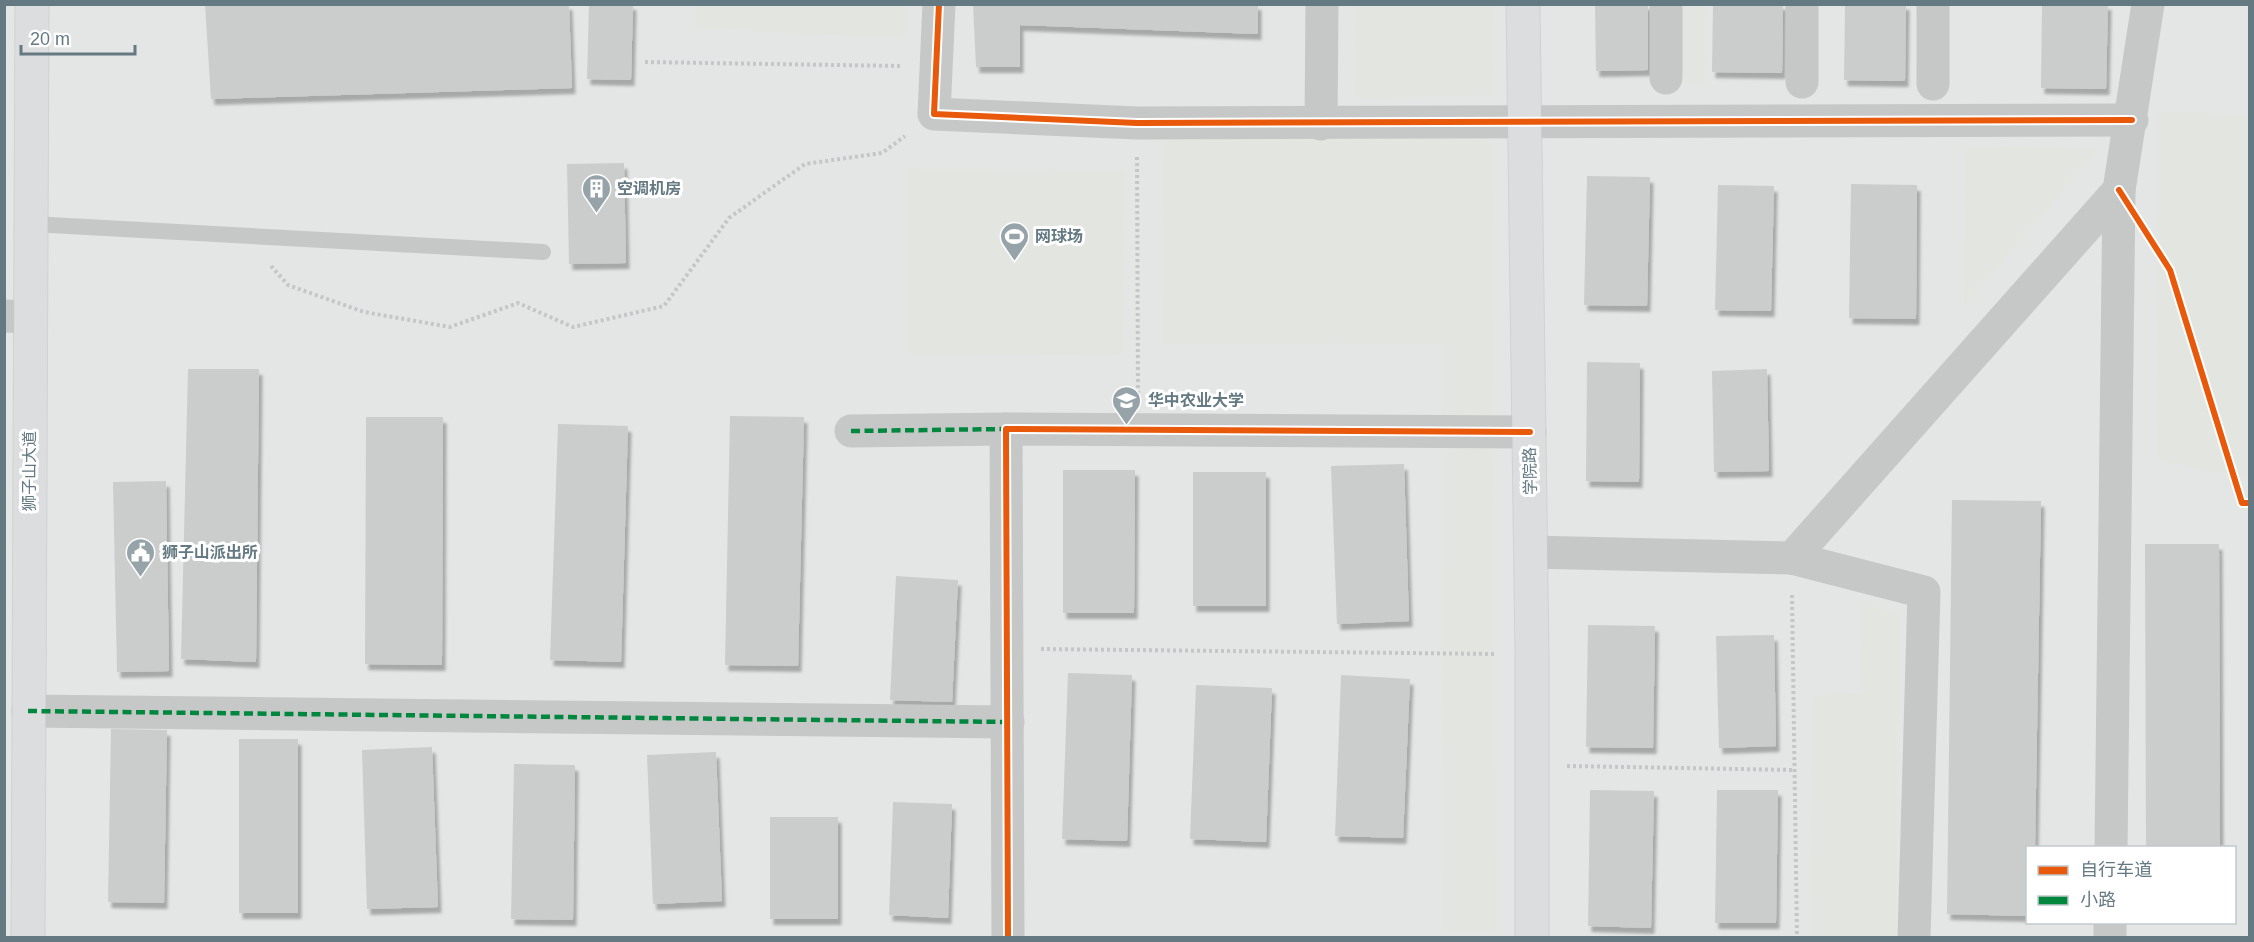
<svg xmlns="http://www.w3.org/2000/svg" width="2254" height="942" viewBox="0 0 2254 942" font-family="Arial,'Noto Sans SC',sans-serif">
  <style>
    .built { fill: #e4e5e5; fill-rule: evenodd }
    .green { fill: #e3e6e0 }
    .building { fill: #cbcdcd; filter: url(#shadow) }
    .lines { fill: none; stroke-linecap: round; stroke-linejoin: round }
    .secondary-casing { stroke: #d0d2d2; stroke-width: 35 }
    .path { stroke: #c4c6c7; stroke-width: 4; stroke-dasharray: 3 3; stroke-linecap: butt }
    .lane { stroke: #c6c8c8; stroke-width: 16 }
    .street { stroke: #c6c8c8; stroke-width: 33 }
    .secondary { stroke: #dcddde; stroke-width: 33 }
    .quiet { stroke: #00873e; stroke-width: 4.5; stroke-dasharray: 9 4.5; stroke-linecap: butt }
    .cycleway-casing { stroke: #fff; stroke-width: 10 }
    .cycleway { stroke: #e8590c; stroke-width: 6 }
    .labels { text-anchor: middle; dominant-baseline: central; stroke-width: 6; stroke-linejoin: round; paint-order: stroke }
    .poi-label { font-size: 16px; font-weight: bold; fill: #647982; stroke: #fff; text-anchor: start }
    .street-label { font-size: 16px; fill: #647982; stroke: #fff }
  </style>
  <defs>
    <filter id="shadow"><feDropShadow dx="3.5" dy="6" stdDeviation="1.5" flood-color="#0004"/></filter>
  </defs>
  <rect width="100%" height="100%" fill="#f4f4f2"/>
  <path class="built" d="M5 5H2249V937L5 938ZM2028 848H2234V922H2028Z"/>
  <g class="green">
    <polygon points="695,5 905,5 905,38 697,28"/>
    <polygon points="1354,5 1493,5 1494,95 1355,98"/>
    <polygon points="1679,5 1705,5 1704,83 1678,83"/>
    <polygon points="2159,111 2249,115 2249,479 2157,460"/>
    <polygon points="1492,138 1496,931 1443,931 1441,343 1163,344 1162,139"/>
    <polygon points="1966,146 2099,149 1964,306"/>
    <polygon points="905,169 1124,170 1123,355 905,353"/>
    <polygon points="1860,598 1898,616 1896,937 1809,937 1813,696 1863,693"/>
  </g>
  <g class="building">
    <polygon points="205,4 569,4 572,88 211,99"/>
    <polygon points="589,4 633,4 631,80 587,79"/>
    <polygon points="973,4 1258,4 1258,34 1020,25 1020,67 976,67"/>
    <polygon points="1595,4 1648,4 1648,70 1596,71"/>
    <polygon points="1713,4 1783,4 1782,73 1712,72"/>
    <polygon points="1845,4 1906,4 1905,81 1844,80"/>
    <polygon points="2042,4 2108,4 2106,89 2041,88"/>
    <polygon points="624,163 626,263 569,264 567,164"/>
    <polygon points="1587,176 1650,177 1647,306 1584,305"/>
    <polygon points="1851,184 1917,185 1916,319 1849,318"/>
    <polygon points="1718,185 1774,186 1771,311 1715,310"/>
    <polygon points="1587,362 1640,363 1639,482 1586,481"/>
    <polygon points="188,369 259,369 256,662 181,659"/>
    <polygon points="1767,369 1769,471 1714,472 1712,371"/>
    <polygon points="730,416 804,417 798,666 725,665"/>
    <polygon points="366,417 443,417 442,665 365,664"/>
    <polygon points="558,424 628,426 621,662 550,660"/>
    <polygon points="1404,464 1409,621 1337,624 1331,466"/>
    <polygon points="1063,470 1135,470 1134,613 1063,613"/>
    <rect x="1193" y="472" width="73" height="134"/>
    <polygon points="166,481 169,671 117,672 113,482"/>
    <polygon points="1952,500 2041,501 2035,848 2028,848 2028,916 1947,914"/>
    <polygon points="2145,544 2219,544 2220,848 2146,848"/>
    <polygon points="896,576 958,580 952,702 890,700"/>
    <polygon points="1588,625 1655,626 1653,748 1586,747"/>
    <polygon points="1774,635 1776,746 1719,748 1716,636"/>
    <polygon points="1068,673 1132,675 1127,841 1062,839"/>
    <polygon points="1341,675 1410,679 1403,838 1335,836"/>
    <polygon points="1196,685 1272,688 1266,842 1190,839"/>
    <polygon points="111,729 167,730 164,903 108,902"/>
    <rect x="239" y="739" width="59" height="174"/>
    <polygon points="432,747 438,907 367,909 362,750"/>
    <polygon points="716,752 722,901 653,904 647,755"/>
    <polygon points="514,764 575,765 573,920 511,919"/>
    <polygon points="1590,790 1654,791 1651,928 1588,926"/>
    <polygon points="1717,790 1778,790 1776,923 1715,923"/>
    <polygon points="893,802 952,804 948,918 889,915"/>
    <rect x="770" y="817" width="68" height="102"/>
  </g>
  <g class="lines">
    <defs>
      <g id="secondary">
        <polyline points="1523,4 1532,655 1532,938"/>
        <polyline points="28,938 32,4"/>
      </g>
    </defs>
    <use href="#secondary" class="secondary-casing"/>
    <g class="path">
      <polyline points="645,62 900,66"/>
      <polyline points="1137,157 1138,393"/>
      <polyline points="271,266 288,285 364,312 450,327 518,303 573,327 664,306 729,218 805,164 882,153 905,136"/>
      <polyline points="1792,595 1797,938"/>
      <polyline points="1041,649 1496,654"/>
      <polyline points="1567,766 1795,770"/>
    </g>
    <polyline class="lane" points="32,224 543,252"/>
    <g class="street">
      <polyline points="939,4 934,114 1137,123 2132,120"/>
      <polyline points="1666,4 1666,78"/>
      <polyline points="1802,4 1802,82"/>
      <polyline points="1933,84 1933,4"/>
      <polyline points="1321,124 1322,4"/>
      <polyline points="4,316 29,317"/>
      <polyline points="851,431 1006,429"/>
      <polyline points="1531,552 1792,558 2119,190 2148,4"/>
      <polyline points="1792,558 1924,592 1914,938"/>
      <polyline points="28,711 1008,722"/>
      <polyline points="2111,848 2119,190"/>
      <polyline points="1008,938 1006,429 1530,432"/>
      <polyline points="2110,938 2110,922"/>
    </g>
    <use href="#secondary" class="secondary"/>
    <g class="quiet">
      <polyline points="851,431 1006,429"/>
      <polyline points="28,711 1008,722"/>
    </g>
    <defs>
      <g id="cycleway">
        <polyline points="939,4 934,114 1137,123 2132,120"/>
        <polyline points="2119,190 2170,270 2242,503 2250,503"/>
        <polyline points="1008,938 1006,429 1530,432"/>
      </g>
    </defs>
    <use href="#cycleway" class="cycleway-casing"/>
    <use href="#cycleway" class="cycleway"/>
  </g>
  <defs>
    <symbol id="building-pin" viewBox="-11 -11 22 30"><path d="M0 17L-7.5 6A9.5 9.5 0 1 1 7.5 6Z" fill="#96a4a9" stroke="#fff"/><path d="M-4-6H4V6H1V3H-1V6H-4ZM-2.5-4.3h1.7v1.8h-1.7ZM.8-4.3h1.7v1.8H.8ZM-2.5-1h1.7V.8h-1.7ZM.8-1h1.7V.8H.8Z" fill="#fff"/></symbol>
    <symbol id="stadium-pin" viewBox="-11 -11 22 30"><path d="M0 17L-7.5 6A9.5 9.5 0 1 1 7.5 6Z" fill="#96a4a9" stroke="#fff"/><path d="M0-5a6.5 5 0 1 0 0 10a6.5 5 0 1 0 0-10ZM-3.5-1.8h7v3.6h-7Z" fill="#fff"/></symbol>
    <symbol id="university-pin" viewBox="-11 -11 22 30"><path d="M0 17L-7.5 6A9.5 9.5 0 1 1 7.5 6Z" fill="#96a4a9" stroke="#fff"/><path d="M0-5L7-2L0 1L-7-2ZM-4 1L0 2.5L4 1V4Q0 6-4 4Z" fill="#fff"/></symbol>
    <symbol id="civic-pin" viewBox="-11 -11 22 30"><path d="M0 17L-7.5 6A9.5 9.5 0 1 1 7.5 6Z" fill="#96a4a9" stroke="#fff"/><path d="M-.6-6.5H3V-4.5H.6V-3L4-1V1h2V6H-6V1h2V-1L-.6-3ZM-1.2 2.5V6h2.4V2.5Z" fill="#fff"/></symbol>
  </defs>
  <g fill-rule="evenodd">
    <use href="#building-pin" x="580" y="172" width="33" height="45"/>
    <use href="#stadium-pin" x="998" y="220" width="33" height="45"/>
    <use href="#university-pin" x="1110" y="384" width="33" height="45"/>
    <use href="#civic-pin" x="124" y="536" width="33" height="45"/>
  </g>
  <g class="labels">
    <g class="poi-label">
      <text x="617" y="188">空调机房</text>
      <text x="1035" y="236">网球场</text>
      <text x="1148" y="400">华中农业大学</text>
      <text x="162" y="552">狮子山派出所</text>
    </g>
    <g class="street-label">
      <text transform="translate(29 471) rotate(-90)">狮子山大道</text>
      <text transform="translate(1530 471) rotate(-91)">学院路</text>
    </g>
  </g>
  <rect width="2254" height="942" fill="none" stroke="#647982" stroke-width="12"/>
  <rect x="2026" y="846" width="210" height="78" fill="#ffffff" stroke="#c1c9cd" stroke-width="1.5"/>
  <rect x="2038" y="866" width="30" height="9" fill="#e8590c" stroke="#c1c9cd" stroke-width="1.5"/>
  <text x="2080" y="876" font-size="18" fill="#647982">自行车道</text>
  <rect x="2038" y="896" width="30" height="9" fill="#00873e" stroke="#c1c9cd" stroke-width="1.5"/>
  <text x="2080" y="906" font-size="18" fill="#647982">小路</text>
  <path d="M21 45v9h114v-9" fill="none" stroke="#647982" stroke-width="3"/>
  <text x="30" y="45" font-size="18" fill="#647982" stroke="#ffffff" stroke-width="4.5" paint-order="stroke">20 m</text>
</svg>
